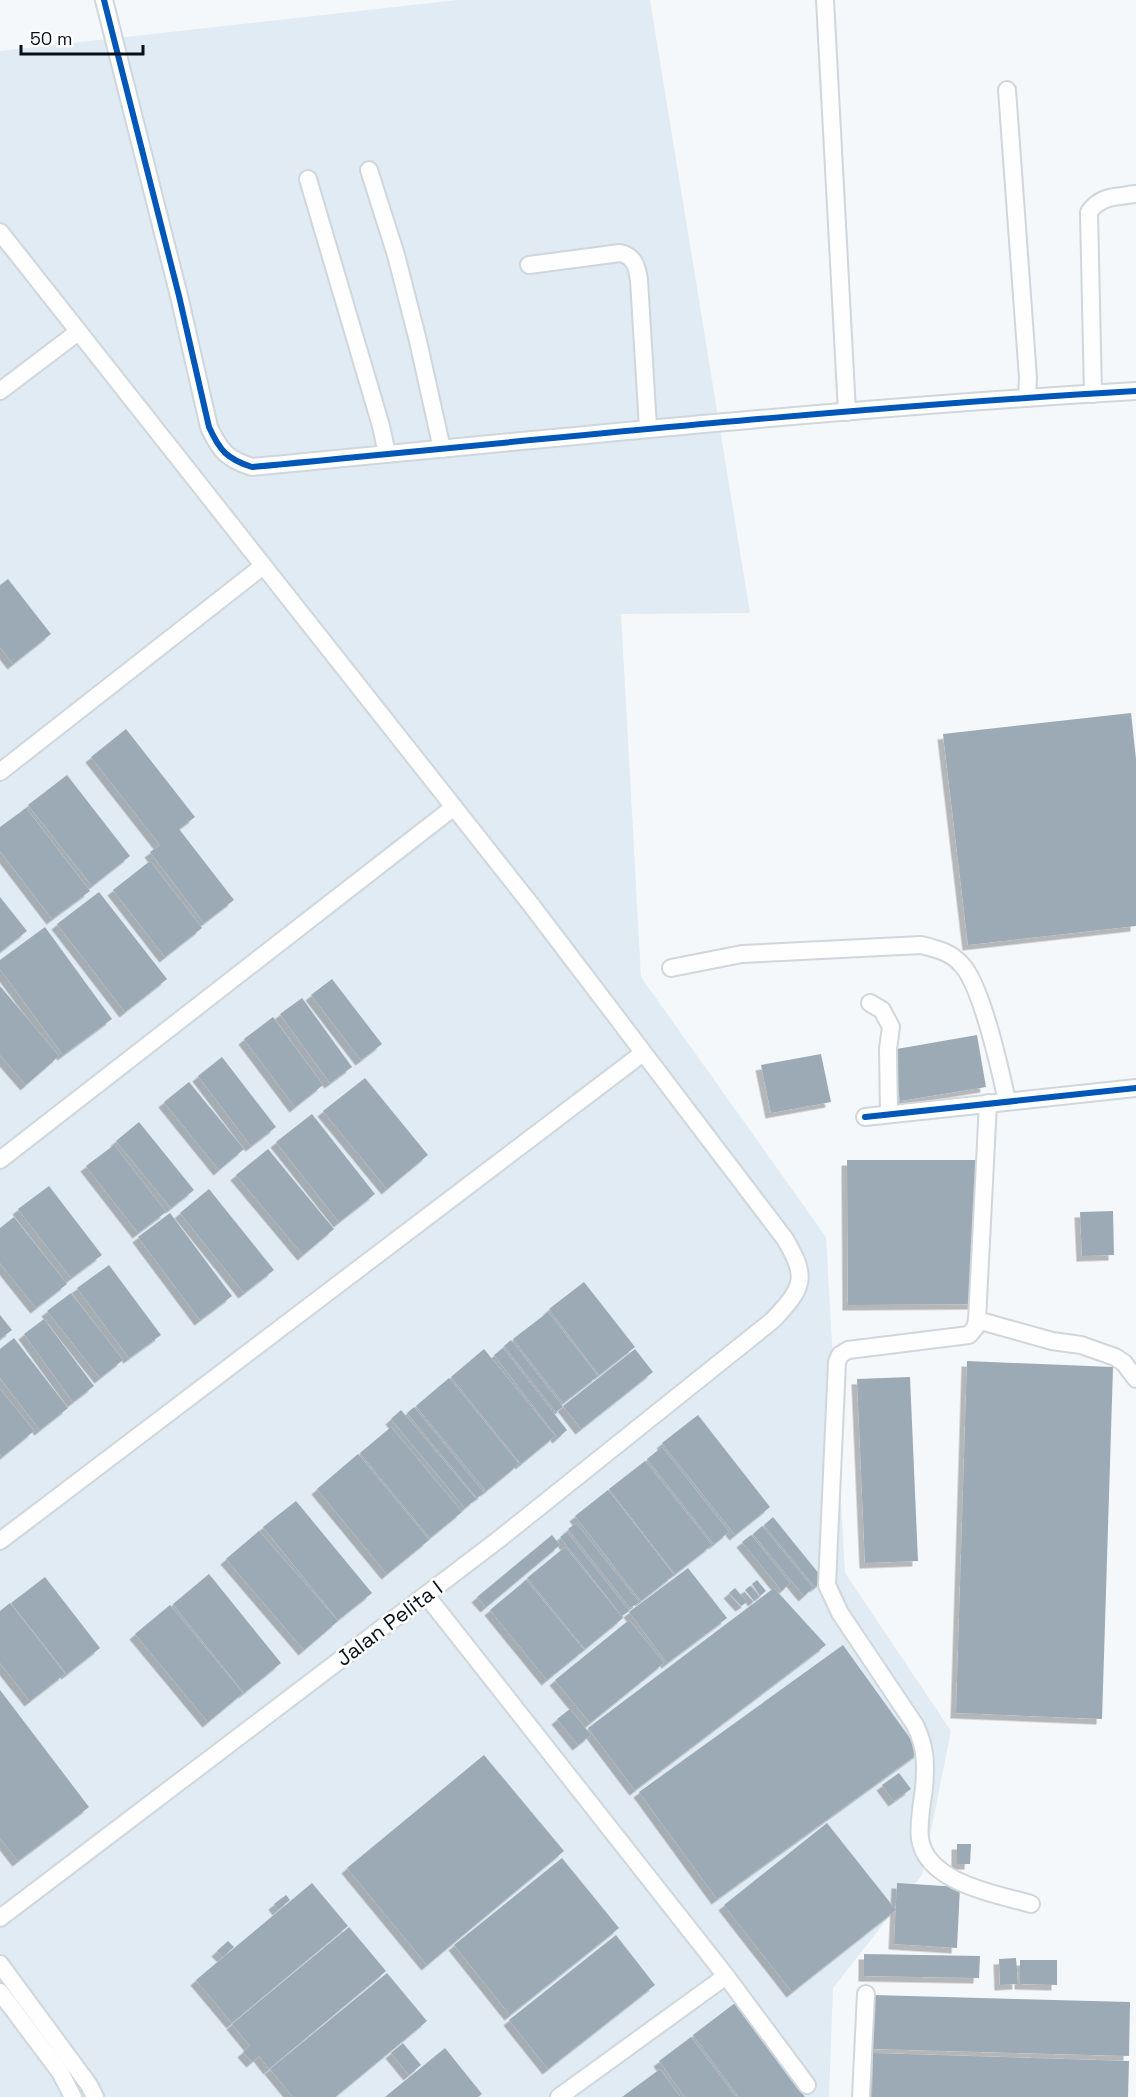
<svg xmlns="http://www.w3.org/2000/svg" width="1136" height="2097" viewBox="0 0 1136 2097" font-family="'Space Grotesk',sans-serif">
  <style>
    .built { fill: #e1ebf3 }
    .building { fill: #9caab6; filter: url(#shadow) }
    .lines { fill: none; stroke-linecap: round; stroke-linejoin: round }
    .minor-casing { stroke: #cfd6dc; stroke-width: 20 }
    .minor { stroke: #fefefe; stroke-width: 16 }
    .cycleway-casing { stroke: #fff; stroke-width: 10 }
    .cycleway { stroke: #0057b8; stroke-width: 6 }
    .labels { text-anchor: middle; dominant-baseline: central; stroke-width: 5; stroke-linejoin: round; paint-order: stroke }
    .street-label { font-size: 21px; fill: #061019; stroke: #fff }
  </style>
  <defs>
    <filter id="shadow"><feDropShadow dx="-5.5" dy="5.5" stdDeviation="0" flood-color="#0004"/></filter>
  </defs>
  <rect width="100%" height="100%" fill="#f5f8fb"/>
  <polygon class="built" points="457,0 650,0 750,613 621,614 641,977 826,1237 845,1573 951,1731 922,1875 833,1988 829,2097 0,2097 0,51"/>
  <g class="building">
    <polygon points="8,579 51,634 13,664 0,647 0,585"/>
    <polygon points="1131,713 1136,759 1136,926 968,945 943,734"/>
    <polygon points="126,729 195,817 179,829 234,900 204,923 150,852 160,845 91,757"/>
    <polygon points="67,775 130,856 92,886 28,805"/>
    <polygon points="26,808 90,891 52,919 0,851 0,827"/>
    <polygon points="150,861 202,928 165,957 113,890"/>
    <polygon points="99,892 167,979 125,1012 57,924"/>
    <polygon points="0,897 27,931 0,952"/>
    <polygon points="45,927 112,1019 63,1055 0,969 0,960"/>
    <polygon points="332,979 382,1044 361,1060 311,995"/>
    <polygon points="0,986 59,1056 26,1085 0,1055"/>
    <polygon points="302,998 352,1067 330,1083 280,1014"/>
    <polygon points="273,1017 323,1085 295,1107 244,1039"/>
    <polygon points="977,1035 986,1087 900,1101 891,1050"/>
    <polygon points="821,1054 831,1102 771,1113 761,1065"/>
    <polygon points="222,1057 276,1127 251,1146 198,1076"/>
    <polygon points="365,1078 428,1155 387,1189 323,1111"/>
    <polygon points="189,1082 244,1149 219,1170 164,1102"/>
    <polygon points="312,1114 375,1194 339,1222 276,1142"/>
    <polygon points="139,1122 194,1190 171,1208 116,1141"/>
    <polygon points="114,1145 166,1212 138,1233 86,1166"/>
    <polygon points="268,1149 334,1229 303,1255 236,1175"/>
    <polygon points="847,1160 976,1160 977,1304 848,1305"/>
    <polygon points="49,1186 102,1255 71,1278 18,1209"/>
    <polygon points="209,1189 274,1270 244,1293 180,1213"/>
    <polygon points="1113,1211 1114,1255 1082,1256 1080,1212"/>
    <polygon points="170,1213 232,1296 200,1320 138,1237"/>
    <polygon points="14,1217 67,1284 36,1308 0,1263 0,1228"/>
    <polygon points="109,1265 161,1335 129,1358 77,1288"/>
    <polygon points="584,1282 635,1347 599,1375 549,1309"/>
    <polygon points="71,1293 123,1360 100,1378 47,1311"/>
    <polygon points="548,1312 598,1376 563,1403 513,1339"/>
    <polygon points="0,1315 12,1330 0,1339"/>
    <polygon points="44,1319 94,1386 73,1402 24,1334"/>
    <polygon points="14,1338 68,1408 40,1430 0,1378 0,1349"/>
    <polygon points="511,1340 563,1407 556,1412 504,1346"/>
    <polygon points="503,1348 567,1430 558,1438 494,1355"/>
    <polygon points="484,1349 555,1436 521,1464 451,1377"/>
    <polygon points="635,1349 653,1372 581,1429 563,1406"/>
    <polygon points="967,1361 1113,1367 1102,1719 956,1713"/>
    <polygon points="910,1377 918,1561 865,1563 857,1379"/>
    <polygon points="449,1378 519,1464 486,1491 416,1406"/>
    <polygon points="0,1389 34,1431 2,1457 0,1454"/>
    <polygon points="414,1407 484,1493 477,1498 407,1413"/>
    <polygon points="401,1410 476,1499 465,1508 391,1419"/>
    <polygon points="698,1415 770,1507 735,1535 662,1443"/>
    <polygon points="391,1427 462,1512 430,1538 360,1453"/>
    <polygon points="662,1447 729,1532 714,1544 647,1459"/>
    <polygon points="358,1454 429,1540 387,1574 317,1489"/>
    <polygon points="645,1461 712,1545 675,1574 609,1489"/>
    <polygon points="608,1490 674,1575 641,1601 575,1516"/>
    <polygon points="296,1501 372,1593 338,1620 263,1527"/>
    <polygon points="773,1517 824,1580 815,1587 764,1525"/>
    <polygon points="576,1523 639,1602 630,1608 568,1529"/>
    <polygon points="762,1526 813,1588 804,1596 753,1534"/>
    <polygon points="259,1531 338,1621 304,1650 226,1559"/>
    <polygon points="567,1532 629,1611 622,1616 560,1537"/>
    <polygon points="552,1535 560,1545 486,1607 477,1597"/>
    <polygon points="751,1535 790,1583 782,1591 742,1542"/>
    <polygon points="565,1547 623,1618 585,1649 527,1578"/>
    <polygon points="688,1568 727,1618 667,1663 629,1612"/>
    <polygon points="209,1574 281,1663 244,1693 173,1604"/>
    <polygon points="45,1577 100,1648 67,1674 11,1603"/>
    <polygon points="526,1580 584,1650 547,1680 490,1610"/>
    <polygon points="757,1580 766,1591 760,1596 752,1584"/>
    <polygon points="750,1586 759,1596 754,1601 745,1590"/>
    <polygon points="735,1588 747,1602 741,1606 729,1593"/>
    <polygon points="774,1588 826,1645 635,1790 588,1728"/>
    <polygon points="10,1603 65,1674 30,1701 0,1663 0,1611"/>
    <polygon points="170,1605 243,1693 208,1722 135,1634"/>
    <polygon points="629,1620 664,1663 590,1723 555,1680"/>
    <polygon points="843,1645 920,1752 717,1899 639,1792"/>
    <polygon points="0,1690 89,1807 18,1861 0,1838"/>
    <polygon points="570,1709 591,1735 578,1745 557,1719"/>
    <polygon points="484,1755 564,1851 427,1965 347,1868"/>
    <polygon points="899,1773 911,1789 894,1801 882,1785"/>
    <polygon points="827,1823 896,1910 792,1992 724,1905"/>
    <polygon points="957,1844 971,1844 970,1864 957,1864"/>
    <polygon points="562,1858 619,1928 510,2015 454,1945"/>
    <polygon points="312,1883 348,1926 232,2023 196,1980"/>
    <polygon points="897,1883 960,1887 957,1948 894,1944"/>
    <polygon points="286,1895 290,1900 278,1910 274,1904"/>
    <polygon points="349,1927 386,1971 269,2069 259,2056 252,2062 243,2052 250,2046 232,2024"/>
    <polygon points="616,1935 655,1985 548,2069 509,2020"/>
    <polygon points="228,1941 234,1947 223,1957 217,1951"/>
    <polygon points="864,1954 980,1956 979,1978 864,1976"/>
    <polygon points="1016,1958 1018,1984 1000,1985 999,1959"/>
    <polygon points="1020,1960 1057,1960 1057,1985 1020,1984"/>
    <polygon points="387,1973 427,2021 335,2097 293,2097 270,2069"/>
    <polygon points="874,1995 1130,2002 1129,2056 873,2049"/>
    <polygon points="735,2003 805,2097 739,2097 693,2035"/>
    <polygon points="691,2037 736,2097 685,2097 659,2061"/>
    <polygon points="403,2043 421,2065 409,2075 391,2053"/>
    <polygon points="445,2048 482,2094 478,2097 385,2097"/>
    <polygon points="873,2053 1129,2061 1128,2097 872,2097"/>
    <polygon points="660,2069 680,2097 622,2097"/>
  </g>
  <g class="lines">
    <defs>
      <g id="minor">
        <path d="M104 0 179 296 209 427C220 451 227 459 252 467 546 439 841 408 1136 391"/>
        <polyline points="825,0 847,412"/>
        <polyline points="1007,90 1028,378 1027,398"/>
        <polyline points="369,170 396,255 418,341 442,449"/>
        <polyline points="308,179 381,426 387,454"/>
        <path d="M0 232 532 906 785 1239C808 1278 804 1287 773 1320L498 1540 0 1918"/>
        <path d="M529 265 620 253C634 256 637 266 639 280L648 428"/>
        <polyline points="0,391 78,332"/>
        <path d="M1093 394 1089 212C1101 195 1117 197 1136 194"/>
        <polyline points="0,772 263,566"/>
        <path d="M671 968 742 954 921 945C937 949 951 952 962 965 982 987 1000 1069 1007 1101"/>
        <polyline points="870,1003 882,1010 891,1027 888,1049 889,1114"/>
        <path d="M988 1103 977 1320 975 1328 969 1335 848 1350 840 1355 837 1362 827 1585 840 1613 915 1725C926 1747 926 1765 924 1788 922 1804 918 1823 920 1839 927 1883 996 1894 1031 1904"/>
        <polyline points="865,1117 1136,1088"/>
        <polyline points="0,1160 454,807"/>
        <polyline points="977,1320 1052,1341 1081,1345 1115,1357 1124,1363 1136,1379"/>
        <polyline points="0,1541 643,1053"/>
        <polyline points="426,1595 726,1976 559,2097"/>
        <polyline points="0,1964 89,2085 95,2097"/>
        <polyline points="726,1976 807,2085"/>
        <polyline points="0,1992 60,2072 73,2097"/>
        <polyline points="861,2097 866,1994"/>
      </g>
    </defs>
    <use href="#minor" class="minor-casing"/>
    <use href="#minor" class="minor"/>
    <defs>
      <g id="cycleway">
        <path d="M104 0 179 296 209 427C220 451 227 459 252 467 546 439 841 408 1136 391"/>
        <polyline points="865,1117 1136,1088"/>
      </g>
    </defs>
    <use href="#cycleway" class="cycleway-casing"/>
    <use href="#cycleway" class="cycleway"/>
  </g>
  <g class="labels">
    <g class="street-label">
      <text transform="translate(389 1623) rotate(-37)">Jalan Pelita I</text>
    </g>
  </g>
  <path d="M21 45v9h122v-9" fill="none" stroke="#061019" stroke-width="3"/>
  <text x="30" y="45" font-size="18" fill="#061019" stroke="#ffffff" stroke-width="4.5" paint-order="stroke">50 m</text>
</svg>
